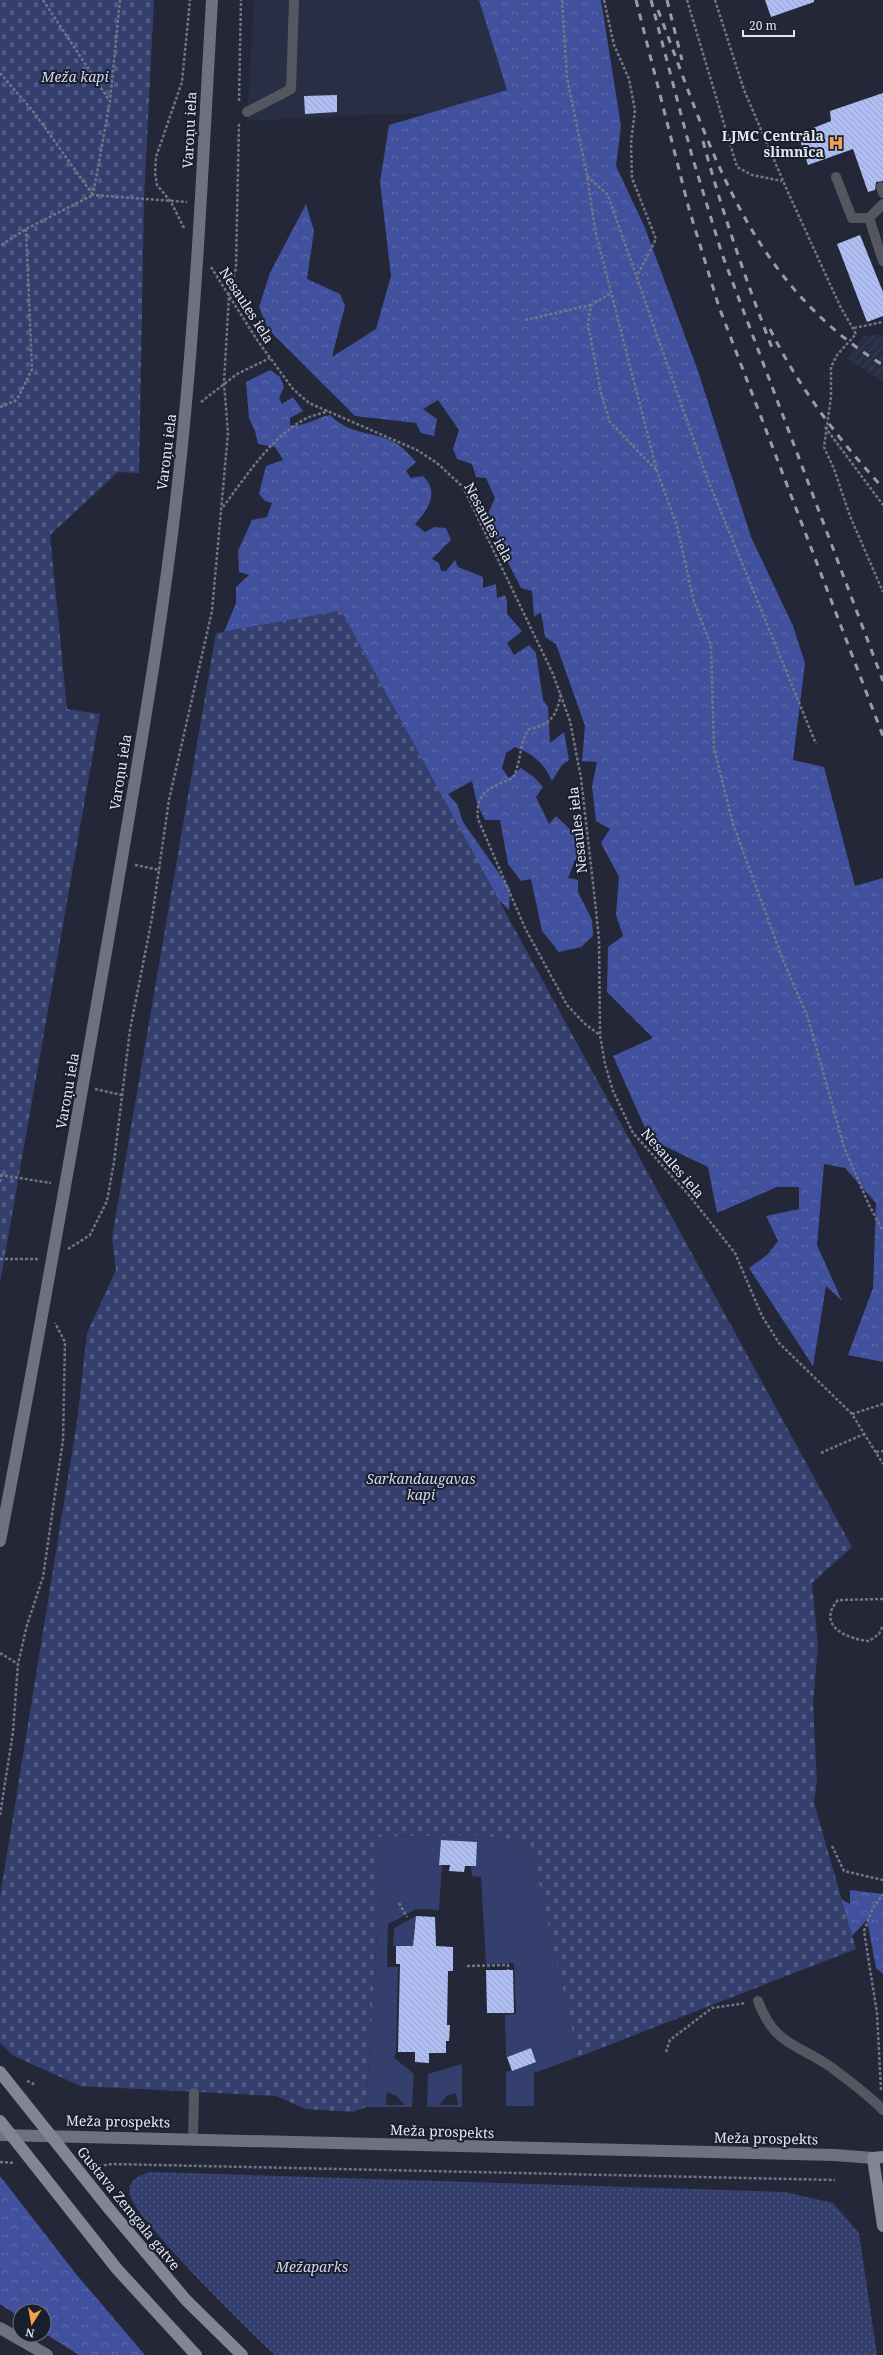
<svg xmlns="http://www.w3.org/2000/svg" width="883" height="2355" viewBox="0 0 883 2355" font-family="'Noto Serif',serif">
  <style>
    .built { fill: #282e44 }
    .industrial { fill: url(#industrial-furrows) }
    .grass { fill: #343f6e; fill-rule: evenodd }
    .forest { fill: url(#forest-crowns) }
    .cemetery { fill: url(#cemetery-stones) }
    .park { fill: url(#park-dots) }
    .building { fill: url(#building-back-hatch) }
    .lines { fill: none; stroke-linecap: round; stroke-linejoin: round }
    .path { stroke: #727684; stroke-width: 2.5; stroke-dasharray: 3 2; stroke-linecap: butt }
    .lane { stroke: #555760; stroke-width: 10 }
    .secondary { stroke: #6e727f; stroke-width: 12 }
    .primary { stroke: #818696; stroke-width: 12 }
    .rail { stroke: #989ba8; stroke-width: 3; stroke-dasharray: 7 7; stroke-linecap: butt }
    .primary-bridge { stroke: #818696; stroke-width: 12 }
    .labels { text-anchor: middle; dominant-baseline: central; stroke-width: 4; stroke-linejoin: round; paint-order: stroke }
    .park-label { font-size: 14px; font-style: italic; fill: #d0d7ec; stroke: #191e2d }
    .street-label { font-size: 14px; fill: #e4e7f2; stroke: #191e2d }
    .poi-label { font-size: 14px; font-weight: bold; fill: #e4e7f2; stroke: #191e2d; text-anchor: end }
  </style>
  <defs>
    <pattern id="industrial-furrows" width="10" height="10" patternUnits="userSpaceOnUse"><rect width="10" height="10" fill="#282e44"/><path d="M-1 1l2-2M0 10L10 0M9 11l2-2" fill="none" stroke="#3d4256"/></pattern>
    <pattern id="forest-crowns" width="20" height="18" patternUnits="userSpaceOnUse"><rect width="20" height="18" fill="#41519e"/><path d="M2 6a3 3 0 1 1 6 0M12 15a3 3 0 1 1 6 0" fill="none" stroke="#5c6aac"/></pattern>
    <pattern id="cemetery-stones" width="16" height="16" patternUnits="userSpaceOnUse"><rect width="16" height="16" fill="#343f6e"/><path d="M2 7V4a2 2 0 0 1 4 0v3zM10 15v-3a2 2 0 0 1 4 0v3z" fill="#515b83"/></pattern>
    <pattern id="park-dots" width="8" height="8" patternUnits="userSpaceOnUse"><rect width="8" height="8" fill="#343f6e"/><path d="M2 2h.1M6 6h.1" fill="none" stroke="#515b83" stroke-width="1.8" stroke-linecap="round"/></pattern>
    <pattern id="building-back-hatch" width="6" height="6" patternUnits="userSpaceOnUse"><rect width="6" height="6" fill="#b0bff3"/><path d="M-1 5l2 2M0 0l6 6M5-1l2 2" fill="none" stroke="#95a0c8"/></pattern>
  </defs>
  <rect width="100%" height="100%" fill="#232737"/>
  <polygon class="built" points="254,0 552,0 565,112 386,114 247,121"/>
  <polygon class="industrial" points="883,334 883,382 846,358 864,336"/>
  <g class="grass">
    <path d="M479 1835 531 1842 578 2057 534 2073V2106H506V2072L536 2062 531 2048 507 2057 506 2055 505 2015 516 2014 514 1963 486 1964 481 1877 472 1876 471 1866H476L477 1842 441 1840 439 1864 442 1865 439 1910 417 1909 388 1924 387 1967H398L396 2053 394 2058 414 2074 412 2107H366L377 1930V1837ZM387 2092 397 2096 404 2105H386Z"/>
    <polygon points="416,1916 418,1927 414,1927 413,1946 393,1946 394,1928"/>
    <path d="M462 2064V2107H427L428 2074ZM456 2093 458 2105H439L447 2096Z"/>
  </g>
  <g class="forest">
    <polygon points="479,0 601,0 621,126 616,166 645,228 698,371 751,537 793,626 805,663 793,760 824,767 855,886 883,878 883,1362 848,1355 873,1288 876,1203 845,1168 824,1164 817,1245 842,1301 826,1286 813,1366 749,1268 767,1255 778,1241 766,1216 799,1209 799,1187 777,1187 717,1213 708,1167 650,1139 613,1056 653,1038 607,992 608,947 623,936 616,915 619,877 601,843 610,829 596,821 592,786 597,762 582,761 585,726 556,644 545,637 541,612 534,617 532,591 521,588 502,551 487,516 495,498 486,478 476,477 472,464 457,459 453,449 459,430 438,400 423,409 437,419 434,436 421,433 416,423 355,416 268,329 259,307 270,273 306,204 314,231 307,279 340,294 345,306 332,357 376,329 391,276 380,182 389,125 507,90"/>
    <path d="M270 370 280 377 284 387 279 398 282 404 293 397 303 411 290 418V425C303 428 317 417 330 415 348 434 370 431 392 441 402 446 409 454 416 462L406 471 411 478 423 476C440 492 428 510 415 524L425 532 434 527 446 528 451 540 432 559 439 563 441 571H446L455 560 458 567 483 577V588L496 584 497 598 505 595 507 601V614L522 631 507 643 514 655 529 645 536 653 543 700 548 707 550 743 564 732 569 760 562 765 552 781C544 763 533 754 515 747L506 753 502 768 509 778 521 768 534 777 543 787 536 797 549 824 556 816 576 835 581 836 585 857 575 860 568 878 578 880V892L592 920 593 936 581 947 559 952 542 931 531 879 521 881 508 864 500 820H485L477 804 472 781 448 794 457 804 463 822 510 889 509 910 498 899 341 611 224 632 236 603V587L249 575 239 572 238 551 252 520 267 517 272 503 265 501 259 494 266 466 283 460 275 447 258 444 255 431 249 418 246 382Z"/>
    <polygon points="850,1890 883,1894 883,1974 876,1968 867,1920 850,1938 841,1899 850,1904"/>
    <polygon points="0,2176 76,2274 145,2355 79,2355 44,2333 44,2311 20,2311 20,2317 0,2304"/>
  </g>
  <g class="cemetery">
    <polygon points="0,0 154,0 144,199 139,473 118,472 50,535 67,709 100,714 0,1283"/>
    <polygon points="341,611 852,1547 812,1583 818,1647 813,1702 817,1781 814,1803 856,1949 578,2057 530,1842 479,1835 377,1837 377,1930 366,2107 352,2112 306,2109 276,2096 80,2086 14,2056 0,2043 0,1897 77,1422 87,1333 116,1270 112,1238 216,633"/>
  </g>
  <path class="park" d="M151 2172 785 2192 833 2203 859 2233 877 2355H275C253 2336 133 2216 130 2195 127 2180 139 2175 151 2172Z"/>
  <g class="building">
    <polygon points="765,0 814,0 814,2 771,17"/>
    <polygon points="883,93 883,181 876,182 875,190 868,192 853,149 808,165 798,134 831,121 830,111"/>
    <polygon points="337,95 337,112 305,114 304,96"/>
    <polygon points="860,235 883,292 883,316 867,322 837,244"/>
    <polygon points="441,1840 477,1842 476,1866 465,1866 464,1872 449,1871 450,1865 439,1865"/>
    <polygon points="416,1916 435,1917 436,1946 453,1947 453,1971 448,1971 447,2025 450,2025 449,2041 446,2041 446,2053 429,2053 429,2063 415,2062 415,2052 398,2052 400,1964 396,1964 396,1946 413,1946"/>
    <polygon points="486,1970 513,1970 514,2013 487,2013"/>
    <polygon points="531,2048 536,2062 512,2071 507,2057"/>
  </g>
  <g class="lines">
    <g class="path">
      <polyline points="43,0 109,100"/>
      <polyline points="120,0 110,101 93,195 187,202"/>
      <polyline points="562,0 567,78 587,175 595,230 657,471 677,526 694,602 711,645 714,748 733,824 783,960 808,1018 844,1147 869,1205 883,1231"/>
      <polyline points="604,0 614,45 629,79 635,110 631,143 632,178 656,239 637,276"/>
      <polyline points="687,0 737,167 752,175 782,181"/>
      <polyline points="715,0 744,90 787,190 840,306 856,334 837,355 831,367 831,397 824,447 834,469 850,516 883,592"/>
      <polyline points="0,73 33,111 93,195 26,229 0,246"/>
      <polyline points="239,101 241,0"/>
      <polyline points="587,176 608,195 706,475 816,744"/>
      <polyline points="184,228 171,202 157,185 155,173 156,157 182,82 190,0"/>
      <polyline points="211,267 257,340 293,389 309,403 417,450 437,463 463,487 553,674 570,721 581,778 594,892 599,939 600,1035 605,1064 613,1091 633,1133 688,1194 735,1253 762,1316 779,1343 852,1414 883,1464"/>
      <polyline points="610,294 591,305 588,324 601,393 610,422 657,471"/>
      <polyline points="525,320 591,305"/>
      <polyline points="854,328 883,322"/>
      <polyline points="201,402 237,374 270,358"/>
      <polyline points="0,407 15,401 19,396 32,369 26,229"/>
      <polyline points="825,427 883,505"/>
      <path d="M223 507C246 477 271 436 307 418 313 415 321 414 328 411"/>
      <path d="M561 694C556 716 552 724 529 729 519 742 522 760 513 778 491 787 475 791 478 819L525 928 567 1005 585 1024 600 1035"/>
      <polyline points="135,865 160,870"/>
      <polyline points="95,1089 122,1095"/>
      <polyline points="0,1175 51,1183"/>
      <polyline points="0,1182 1,1175"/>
      <polyline points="68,1249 90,1235 107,1201 114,1162 130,1030 152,918 169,800 212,611 228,433 224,383 229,294 236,268 239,122"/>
      <polyline points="0,1259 38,1259"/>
      <polyline points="852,1414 883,1404"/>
      <polyline points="876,1452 883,1451"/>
      <polyline points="821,1453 864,1434"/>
      <path d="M883 1599 838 1600C816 1625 846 1639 869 1641L879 1634 883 1625"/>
      <polyline points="0,1653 18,1664"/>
      <polyline points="0,1815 13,1732 18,1664 27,1625 43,1577 63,1440 65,1342 55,1323"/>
      <polyline points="832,1846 844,1871 883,1880"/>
      <polyline points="399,1903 407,1917"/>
      <polyline points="467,1966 508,1965 508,1970"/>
      <polyline points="666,2052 670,2040 712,2008 746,2003"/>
      <polyline points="27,2081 36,2085"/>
      <polyline points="881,2090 877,2013 864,1931 873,1908 883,1894"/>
      <polyline points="0,2162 15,2163"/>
      <polyline points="94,2167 112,2164 835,2180"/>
    </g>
    <g class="lane">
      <polyline points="247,112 291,89 294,0"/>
      <polyline points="836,177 852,218 869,218 883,204"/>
      <polyline points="881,187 883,193"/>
      <polyline points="869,218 883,261"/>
      <path d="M758 2001C775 2046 796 2043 831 2067 848 2080 869 2095 883 2110"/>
      <polyline points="193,2138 194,2093"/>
    </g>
    <g class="secondary">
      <path d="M0 1541C40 1334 76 1126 112 917 140 750 170 583 185 414 198 276 204 138 212 0"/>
      <polyline points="0,2135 835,2155 873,2158"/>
      <polyline points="0,2328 47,2355"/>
    </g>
    <polyline class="primary" points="883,2157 873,2158 883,2226"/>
    <g class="rail">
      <polyline points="636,0 689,209 719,307 883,736"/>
      <polyline points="651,0 692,156 722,254 883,681"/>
      <polyline points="667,0 682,60"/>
      <path d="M658 10C711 149 748 282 883 365"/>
      <path d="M703 141C722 212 746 280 772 348"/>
      <path d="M770 329C799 388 839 440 883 488"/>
    </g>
    <g class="primary-bridge">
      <polyline points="0,2072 110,2210 186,2300 242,2355"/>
      <polyline points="0,2121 117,2269 196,2355"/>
    </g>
  </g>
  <defs>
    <symbol id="hospital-bare" viewBox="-9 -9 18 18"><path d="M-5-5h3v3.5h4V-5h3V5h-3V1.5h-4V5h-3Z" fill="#f8a04b" stroke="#191e2d" stroke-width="2.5" paint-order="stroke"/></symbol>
  </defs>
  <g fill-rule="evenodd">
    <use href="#hospital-bare" x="825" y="132" width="22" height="22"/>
  </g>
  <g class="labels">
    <g class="park-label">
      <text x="75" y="76">Meža kapi</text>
      <text x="421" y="1478">Sarkandaugavas<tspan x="421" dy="16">kapi</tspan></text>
      <text x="312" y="2266">Mežaparks</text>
    </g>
    <g class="street-label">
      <text transform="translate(189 130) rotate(-87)">Varoņu iela</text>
      <text transform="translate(247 305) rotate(57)">Nesaules iela</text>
      <text transform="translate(166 452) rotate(-83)">Varoņu iela</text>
      <text transform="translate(489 522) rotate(62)">Nesaules iela</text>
      <text transform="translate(120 772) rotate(-81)">Varoņu iela</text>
      <text transform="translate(577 830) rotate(-96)">Nesaules iela</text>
      <text transform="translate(67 1091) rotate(-80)">Varoņu iela</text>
      <text transform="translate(673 1163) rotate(49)">Nesaules iela</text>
      <text transform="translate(118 2121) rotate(1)">Meža prospekts</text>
      <text transform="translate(442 2131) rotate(2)">Meža prospekts</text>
      <text transform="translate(766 2138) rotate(1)">Meža prospekts</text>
      <text transform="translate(129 2208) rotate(51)">Gustava Zemgala gatve</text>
    </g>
    <g class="poi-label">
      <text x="824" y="135">LJMC Centrāla<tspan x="824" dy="16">slimnīca</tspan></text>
    </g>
  </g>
  <g transform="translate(32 2323) rotate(191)"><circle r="19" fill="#191e2d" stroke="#6a6e7c"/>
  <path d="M0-3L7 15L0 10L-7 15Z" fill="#f8a04b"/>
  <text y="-6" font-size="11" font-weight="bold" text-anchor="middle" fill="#e4e7f2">N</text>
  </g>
  <path d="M743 30v6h51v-6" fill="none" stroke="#e4e7f2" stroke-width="2"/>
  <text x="749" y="30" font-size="12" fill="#e4e7f2" stroke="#191e2d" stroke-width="3" paint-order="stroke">20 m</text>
</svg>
